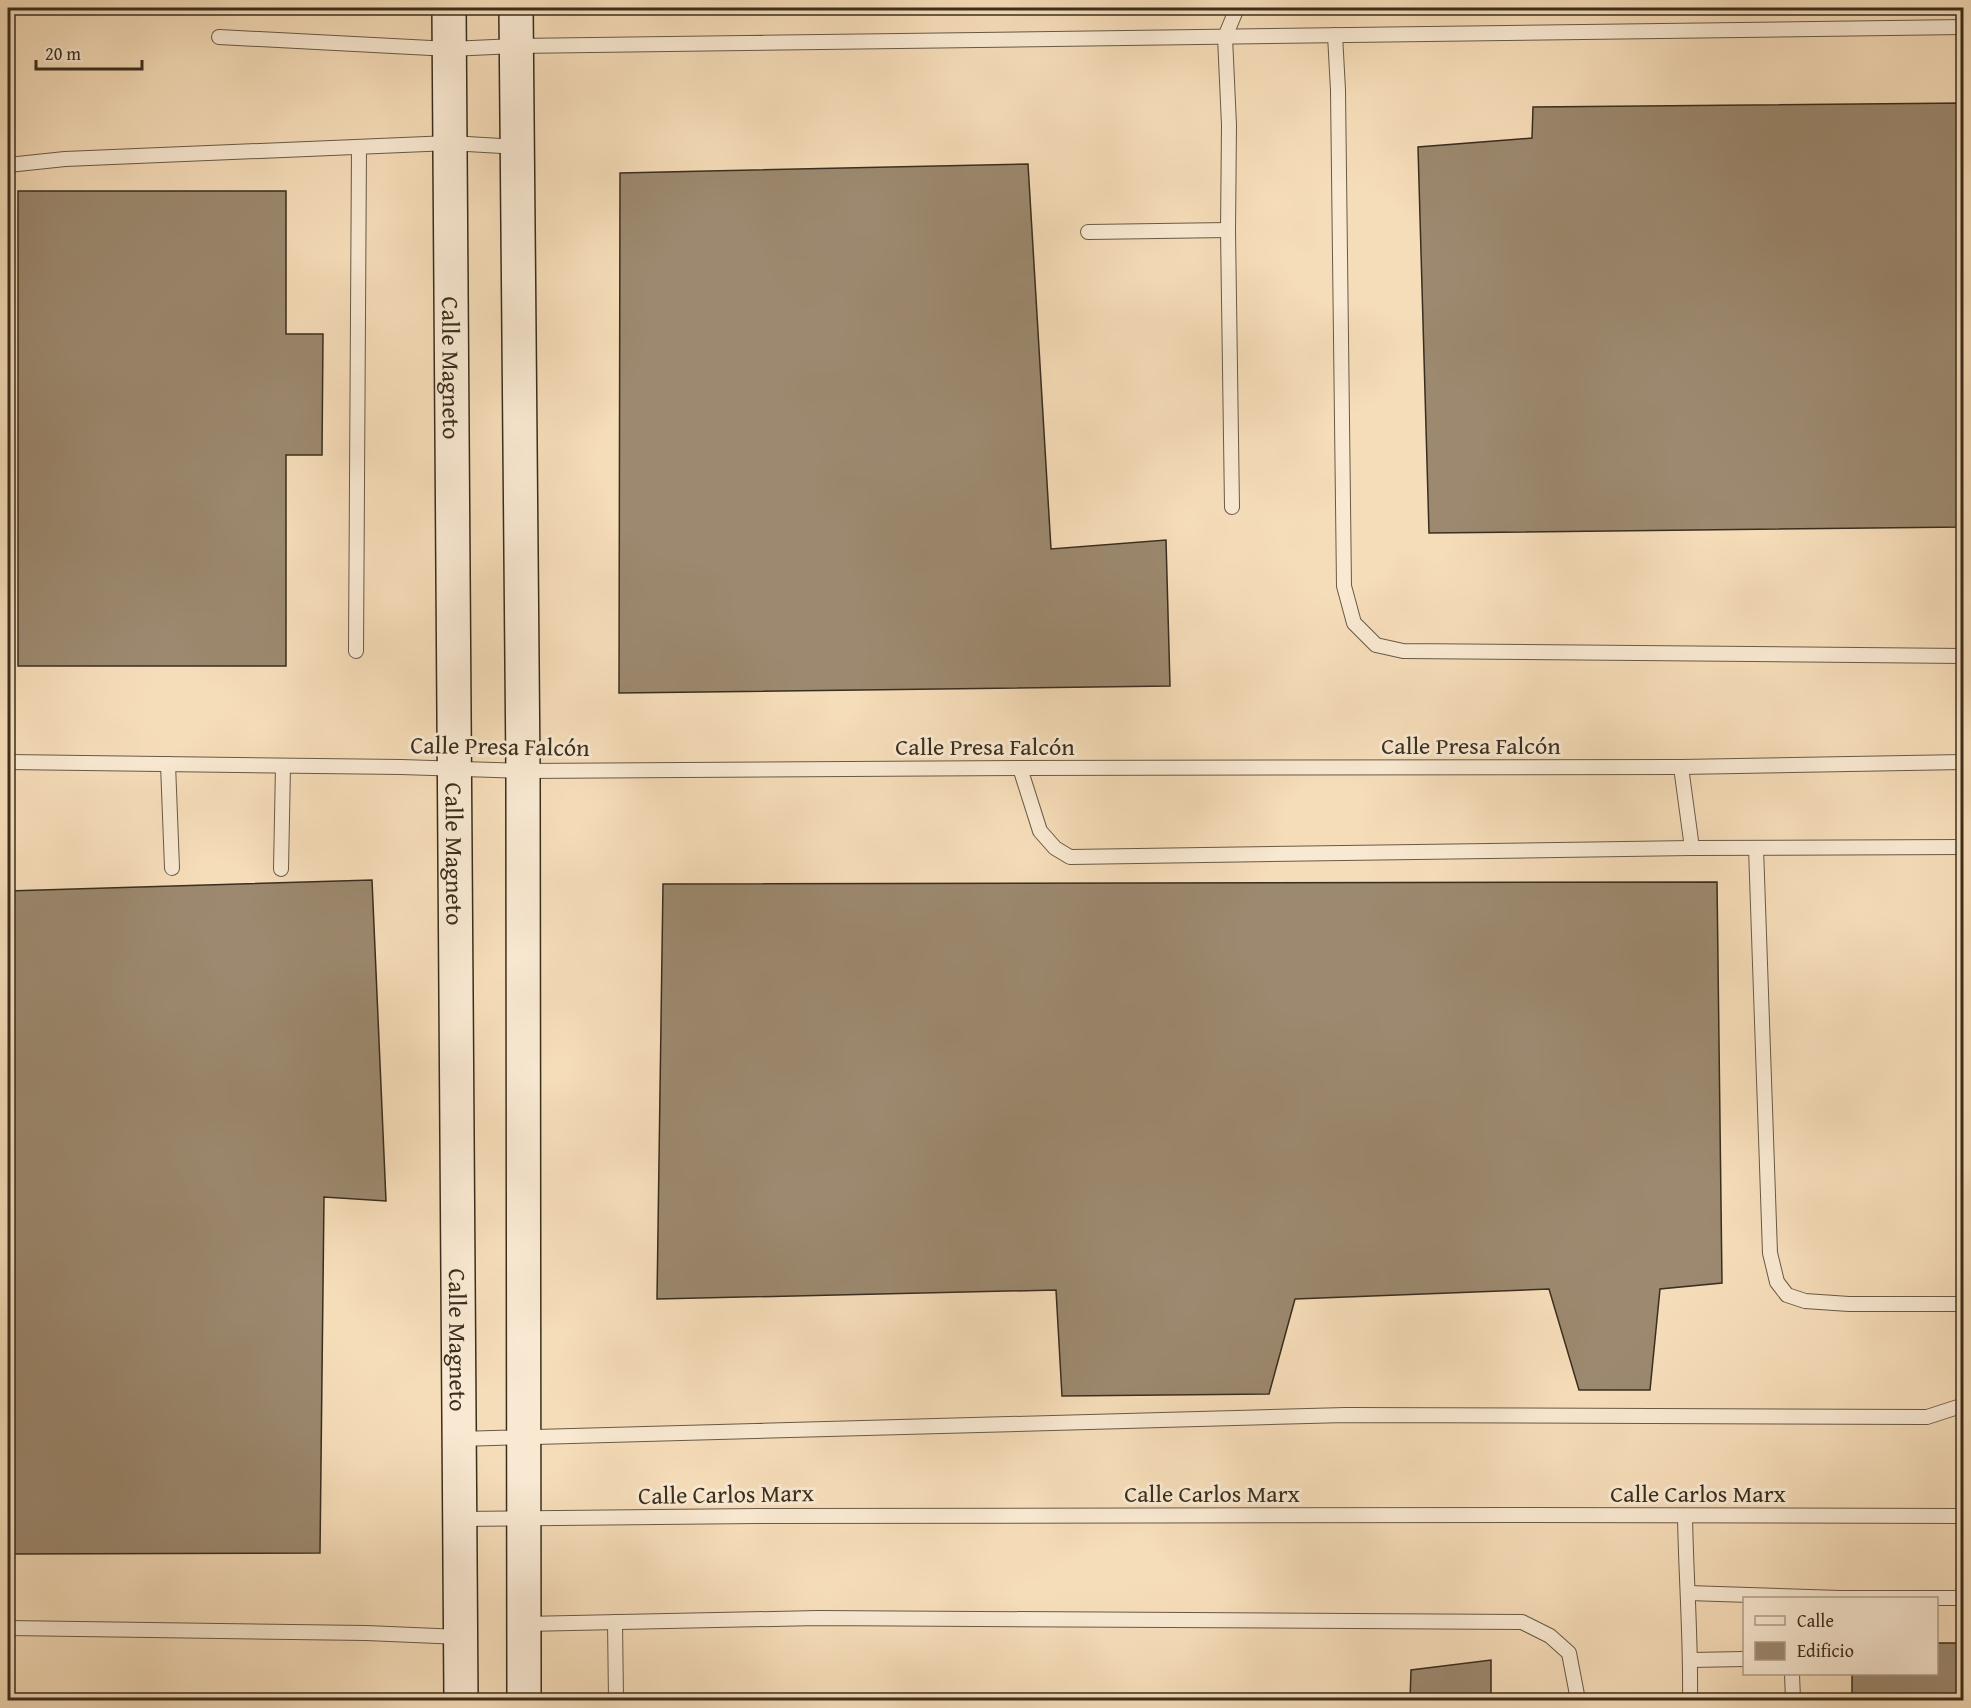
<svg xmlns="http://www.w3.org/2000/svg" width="1971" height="1708" viewBox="0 0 1971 1708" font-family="'Gentium Book Plus',serif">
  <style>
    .building { fill: #9c896f; stroke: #3a2e1e; stroke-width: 1.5 }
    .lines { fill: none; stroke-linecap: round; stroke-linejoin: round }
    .service-casing { stroke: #695a45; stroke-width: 16 }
    .secondary-casing { stroke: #3a2e1e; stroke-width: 36 }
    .service { stroke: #f9e9d2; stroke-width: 14 }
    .secondary { stroke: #f9e9d2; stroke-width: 33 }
    .labels { text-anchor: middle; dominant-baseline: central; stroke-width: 6; stroke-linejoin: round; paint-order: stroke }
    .street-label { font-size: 24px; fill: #3a2e1e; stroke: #f9e9d2 }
  </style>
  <rect width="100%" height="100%" fill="#f6ddb9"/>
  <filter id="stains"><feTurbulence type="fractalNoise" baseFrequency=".00333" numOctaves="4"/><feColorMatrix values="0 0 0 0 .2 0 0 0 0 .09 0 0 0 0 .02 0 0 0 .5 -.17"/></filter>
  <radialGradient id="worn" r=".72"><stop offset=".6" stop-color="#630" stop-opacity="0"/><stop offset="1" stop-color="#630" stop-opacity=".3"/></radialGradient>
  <g class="building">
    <polygon points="1964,103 1964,527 1429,533 1418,147 1532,138 1533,107"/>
    <polygon points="1028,164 1051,549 1166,540 1170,686 619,693 620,173"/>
    <polygon points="18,191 286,191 286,334 323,334 322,455 286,455 286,666 18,666"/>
    <polygon points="372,880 386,1201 324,1197 320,1553 8,1554 8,891"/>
    <polygon points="1717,882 1722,1283 1660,1289 1650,1390 1579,1390 1549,1289 1295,1299 1269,1394 1062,1396 1056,1290 657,1299 663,884"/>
    <polygon points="1936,1643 1964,1643 1964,1700 1852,1700 1852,1674 1936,1674"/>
    <polygon points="1491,1660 1491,1700 1410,1700 1411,1670"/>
  </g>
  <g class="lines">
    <defs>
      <g id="service">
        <polyline points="1335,35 1338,90 1344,586 1354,623 1376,645 1403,651 1964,656"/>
        <polyline points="219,37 450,49 516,46 1964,27"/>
        <polyline points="8,165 65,159 450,143 517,147"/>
        <polyline points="1088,232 1228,230"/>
        <polyline points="1232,507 1228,230 1229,125 1225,37 1237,8"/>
        <polyline points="356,651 359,147"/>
        <polyline points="8,762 401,767 523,771 1020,768 1681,767 1964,762"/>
        <polyline points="168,764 172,868"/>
        <polyline points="1681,767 1692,848"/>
        <polyline points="1020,768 1040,831 1055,848 1070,857 1692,848 1964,847"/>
        <polyline points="1756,848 1770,1253 1777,1282 1787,1295 1805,1301 1849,1304 1964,1304"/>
        <polyline points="281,869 283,766"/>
        <polyline points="459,1439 1346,1415 1927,1417 1964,1405"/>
        <path d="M1685 1516C1686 1577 1691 1639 1690 1700"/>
        <polyline points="460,1519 757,1516 1529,1515 1964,1516"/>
        <polyline points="1688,1593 1840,1598 1964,1598"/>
        <polyline points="615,1622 616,1700"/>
        <polyline points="524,1624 818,1618 1522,1622 1550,1636 1569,1653 1578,1700"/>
        <polyline points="8,1628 366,1633 461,1637"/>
        <polyline points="1691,1660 1744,1659"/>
        <polyline points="1792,1674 1793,1700"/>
      </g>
      <g id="secondary">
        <path id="s1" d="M449 8 461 1700"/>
        <polyline points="516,8 523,771 524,1700"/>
      </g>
    </defs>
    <use href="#service" class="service-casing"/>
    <use href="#secondary" class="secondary-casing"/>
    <use href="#service" class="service"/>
    <use href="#secondary" class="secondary"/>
  </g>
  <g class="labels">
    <g class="street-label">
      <text stroke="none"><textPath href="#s1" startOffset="360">Calle Magneto</textPath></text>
      <text x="1471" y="745">Calle Presa Falcón</text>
      <text transform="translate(500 746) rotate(1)">Calle Presa Falcón</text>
      <text x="985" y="746">Calle Presa Falcón</text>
      <text stroke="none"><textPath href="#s1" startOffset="846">Calle Magneto</textPath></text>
      <text stroke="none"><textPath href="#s1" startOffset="1332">Calle Magneto</textPath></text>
      <text x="1212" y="1493">Calle Carlos Marx</text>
      <text x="1698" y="1493">Calle Carlos Marx</text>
      <text transform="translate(726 1494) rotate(-1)">Calle Carlos Marx</text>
    </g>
  </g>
  <rect width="1971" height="1708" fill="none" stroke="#f6ddb9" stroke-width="30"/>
  <rect x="9" y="9" width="1953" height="1690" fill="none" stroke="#3a2e1e" stroke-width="3"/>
  <rect x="15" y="15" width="1941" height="1678" fill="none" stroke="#3a2e1e" stroke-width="1.5"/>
  <rect x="1743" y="1597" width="195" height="78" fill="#f9e9d2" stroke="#ad9e8a" stroke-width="1.5"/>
  <rect x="1755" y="1616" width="30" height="9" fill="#f9e9d2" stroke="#ad9e8a" stroke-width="1.5"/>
  <text x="1797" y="1627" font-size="18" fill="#3a2e1e">Calle</text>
  <rect x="1755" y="1642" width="30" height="18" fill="#9c896f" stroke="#ad9e8a" stroke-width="1.5"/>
  <text x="1797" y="1657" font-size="18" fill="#3a2e1e">Edificio</text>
  <path d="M36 60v9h106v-9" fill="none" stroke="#3a2e1e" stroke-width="3"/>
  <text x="45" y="60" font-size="18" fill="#3a2e1e" stroke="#f9e9d2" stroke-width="4.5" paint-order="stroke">20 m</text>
  <rect width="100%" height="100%" filter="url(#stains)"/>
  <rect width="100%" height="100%" fill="url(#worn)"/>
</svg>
